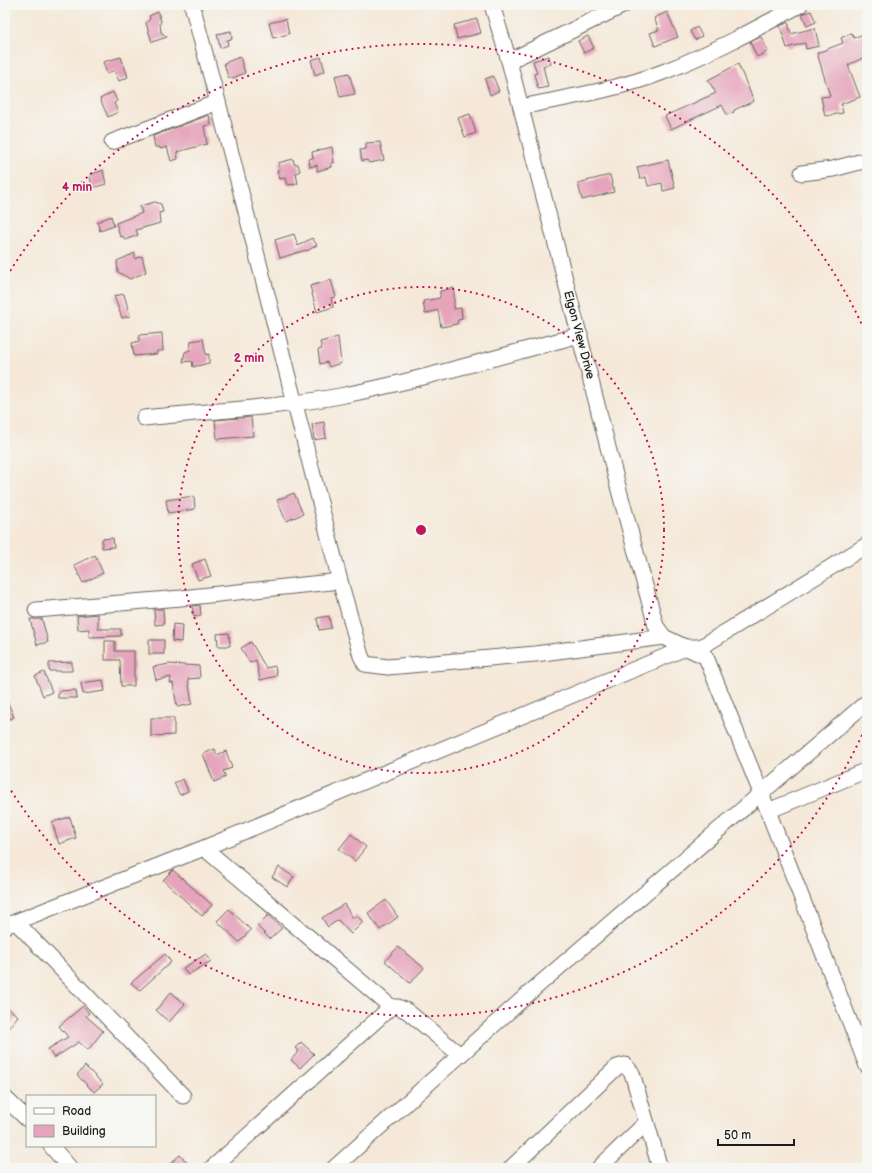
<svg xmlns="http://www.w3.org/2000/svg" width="872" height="1173" viewBox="0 0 872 1173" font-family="'Balsamiq Sans',sans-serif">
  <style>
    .building { fill: #e5a4bb }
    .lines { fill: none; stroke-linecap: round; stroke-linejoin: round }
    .minor-casing { stroke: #68635e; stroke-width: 17 }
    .minor { stroke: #fff; stroke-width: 15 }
    .ring { fill: none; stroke: #c2185b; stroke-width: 2; stroke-dasharray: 2 4 }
    .labels { text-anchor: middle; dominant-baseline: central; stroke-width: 3; stroke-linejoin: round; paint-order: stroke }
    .street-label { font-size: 12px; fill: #1c1c1c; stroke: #f6f6f2 }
    .centre { fill: #c2185b; stroke: #f6f6f2; stroke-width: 2 }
    .ring-label { font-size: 12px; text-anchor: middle; font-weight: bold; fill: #c2185b; stroke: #f6f6f2; stroke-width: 3; stroke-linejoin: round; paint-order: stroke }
  </style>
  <rect width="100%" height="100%" fill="#f6f6f2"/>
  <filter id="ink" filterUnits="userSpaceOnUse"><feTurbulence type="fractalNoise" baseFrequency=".025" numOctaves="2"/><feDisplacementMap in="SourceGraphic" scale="8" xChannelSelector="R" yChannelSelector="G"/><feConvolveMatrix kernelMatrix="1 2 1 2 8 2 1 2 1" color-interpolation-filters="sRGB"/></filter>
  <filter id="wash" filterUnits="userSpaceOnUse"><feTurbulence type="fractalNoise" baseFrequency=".012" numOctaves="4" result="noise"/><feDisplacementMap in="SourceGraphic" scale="16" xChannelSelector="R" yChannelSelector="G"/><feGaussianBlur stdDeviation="0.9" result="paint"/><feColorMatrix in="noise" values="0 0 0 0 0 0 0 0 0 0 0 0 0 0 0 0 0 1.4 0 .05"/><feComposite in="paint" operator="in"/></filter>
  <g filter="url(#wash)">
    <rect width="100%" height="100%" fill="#f5e8d8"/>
    <g id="blocks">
      <g class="building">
        <polygon points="811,11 816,22 807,26 802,14"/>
        <polygon points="158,12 161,21 160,24 161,32 167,37 152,42 146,23 150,19 149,16"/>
        <polygon points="667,12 678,37 655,46 650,33 659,30 654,18"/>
        <polygon points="286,19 289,34 273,38 269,23"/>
        <polygon points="477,19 481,33 457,39 454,25"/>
        <polygon points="788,22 791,34 815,28 819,46 806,49 805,43 787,48 780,26"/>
        <polygon points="697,27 702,36 695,40 690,31"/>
        <polygon points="231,31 232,39 227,40 228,45 220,48 217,34"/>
        <polygon points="867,32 867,56 848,65 860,97 841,104 843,113 825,116 821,97 830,96 817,53 843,43 841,38 851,33 854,38"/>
        <polygon points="588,36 594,48 584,53 578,41"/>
        <polygon points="761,37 768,51 757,57 750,42"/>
        <polygon points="549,56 551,64 543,66 548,87 538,89 534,74 537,73 533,61"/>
        <polygon points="121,57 128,77 119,81 114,70 107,74 103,62"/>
        <polygon points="240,57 245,73 233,78 228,77 224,63"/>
        <polygon points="321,57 325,71 315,75 311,60"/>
        <polygon points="738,64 754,101 734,110 734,112 727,115 722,105 671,129 665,116 716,93 708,80"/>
        <polygon points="349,73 355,94 340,97 335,76"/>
        <polygon points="493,76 499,91 490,95 485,79"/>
        <polygon points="113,92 117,101 114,103 118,112 108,117 100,99"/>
        <polygon points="470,114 476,133 465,137 458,118"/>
        <polygon points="209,115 211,125 204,126 207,144 177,152 178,159 171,161 167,147 160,149 160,147 155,147 153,136"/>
        <polygon points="380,142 384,160 369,163 367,160 362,161 360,150 366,149 366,143"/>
        <polygon points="332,147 334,163 331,163 332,167 317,171 317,165 310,167 309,159 313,158 312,152"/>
        <polygon points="293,159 294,164 298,164 300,171 296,173 298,184 287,185 285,178 280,179 277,170 280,170 278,163"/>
        <polygon points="668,160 675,188 663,191 662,183 648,186 646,177 640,179 637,167"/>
        <polygon points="103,170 106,184 92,188 90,175"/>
        <polygon points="610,175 614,192 582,200 578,183"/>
        <polygon points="155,202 161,204 163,212 159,213 160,223 136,230 138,235 125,240 123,236 120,237 116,223 142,213 140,206"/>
        <polygon points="111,216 114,226 100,231 97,222"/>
        <polygon points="294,234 298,246 312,238 317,245 307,251 306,250 280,258 275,240"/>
        <polygon points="135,253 135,259 142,256 146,272 130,279 118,272 117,261"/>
        <polygon points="331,280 336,297 331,298 333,307 317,312 310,286"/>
        <polygon points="454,288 454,309 461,308 462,319 458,320 457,324 441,327 438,310 425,314 423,301 440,298 440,291"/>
        <polygon points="124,294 130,316 122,318 114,296"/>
        <polygon points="162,333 163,351 157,351 157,354 134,356 132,343 139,341 139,335"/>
        <polygon points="338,337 341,363 329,367 327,362 320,364 318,350 322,349 320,342"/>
        <polygon points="203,339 206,355 209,354 209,363 193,367 192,361 183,362 185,352 190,350 191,341"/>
        <polygon points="251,417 253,436 217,439 215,420"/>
        <polygon points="324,422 326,438 314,440 312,424"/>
        <polygon points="294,493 303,514 286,521 277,500"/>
        <polygon points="194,496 195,509 168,513 166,500"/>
        <polygon points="113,538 114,547 102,548 102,539"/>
        <polygon points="95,555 103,573 83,583 74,565"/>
        <polygon points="205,559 211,576 198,580 192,564"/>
        <polygon points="200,605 201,615 194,617 192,606"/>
        <polygon points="154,609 163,609 164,624 155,625"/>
        <polygon points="98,614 98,629 121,629 121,636 89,637 89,629 78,630 77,616"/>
        <polygon points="329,616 331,628 319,630 317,618"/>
        <polygon points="30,619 42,619 48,642 37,645"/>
        <polygon points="173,624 182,625 181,642 172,641"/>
        <polygon points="229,633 230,646 218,646 217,634"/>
        <rect x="149" y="640" width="15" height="14"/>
        <polygon points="105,641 115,641 115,651 134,651 134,686 121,686 120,660 105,660"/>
        <polygon points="251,642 266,668 275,666 277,676 260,680 256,660 250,663 241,648"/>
        <polygon points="72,662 72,671 49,671 49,663"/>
        <polygon points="169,664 199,666 200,678 188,679 192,704 177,707 173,683 170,683 171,677 156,680 153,667"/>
        <polygon points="44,672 52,692 43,696 35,676"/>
        <polygon points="103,680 105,691 83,694 81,683"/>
        <polygon points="76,690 77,698 58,698 58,691"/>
        <polygon points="5,696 14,717 5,721"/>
        <polygon points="151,718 174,718 174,735 151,736"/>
        <polygon points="215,749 217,755 226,751 232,768 223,771 226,777 214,782 203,754"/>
        <polygon points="183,779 188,791 180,795 174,783"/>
        <polygon points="70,817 76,838 59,844 52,822"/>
        <polygon points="351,834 366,847 355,861 339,849"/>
        <polygon points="279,867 294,877 287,887 272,877"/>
        <polygon points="173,870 212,905 202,916 163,880"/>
        <polygon points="386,900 398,917 380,930 368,913"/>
        <polygon points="344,904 353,918 356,915 363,922 351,934 338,920 328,927 322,918"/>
        <polygon points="229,909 251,930 239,942 217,921"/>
        <polygon points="268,915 282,928 270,939 257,926"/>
        <polygon points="398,947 424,968 410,983 385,961"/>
        <polygon points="165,954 171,962 140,990 131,983"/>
        <polygon points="206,954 211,961 188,975 183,968"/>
        <polygon points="171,992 185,1004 169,1022 156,1010"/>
        <polygon points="5,1006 18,1016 5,1032"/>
        <polygon points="83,1006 89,1013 86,1016 103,1031 88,1050 79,1042 54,1058 48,1049 68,1037 59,1026"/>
        <polygon points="301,1042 314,1054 300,1068 291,1060 299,1051 295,1048"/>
        <polygon points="85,1066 103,1084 94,1092 77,1075"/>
        <polygon points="180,1155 192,1168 165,1168"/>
      </g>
    </g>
  </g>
  <g filter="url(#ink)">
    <use href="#blocks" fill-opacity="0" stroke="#68635e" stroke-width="1"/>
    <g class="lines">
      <defs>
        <g id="minor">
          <polyline points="192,5 218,102 340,581 361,656 365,664 388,667 535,654 664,637"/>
          <polyline points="492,5 509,61 620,494 656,626 664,637 706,657 761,793 867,1066"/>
          <polyline points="509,61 624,5"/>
          <path d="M521 107C569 97 617 90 663 72 710 54 756 29 800 5"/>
          <polyline points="112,142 218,102"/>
          <polyline points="802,173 833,169 867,160"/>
          <path d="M144 418C209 411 275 408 340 396 421 380 500 356 580 335"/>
          <polyline points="36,610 181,598 340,581"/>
          <polyline points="768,811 867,770"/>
          <polyline points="204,848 391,1007"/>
          <polyline points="16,922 183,1096"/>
          <polyline points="5,926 204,848 688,647 701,647 867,545"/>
          <polyline points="5,1098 27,1119"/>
          <polyline points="51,1146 70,1168"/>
          <polyline points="212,1168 391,1007 398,1007 407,1011 460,1055"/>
          <polyline points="334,1168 535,988 867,702"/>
          <polyline points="511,1168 617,1067 625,1065 632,1073 660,1168"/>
          <polyline points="599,1168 646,1123"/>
        </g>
      </defs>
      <use href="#minor" class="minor-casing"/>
      <use href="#minor" class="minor"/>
    </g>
  </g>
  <g class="ring">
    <circle cx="421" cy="530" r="243"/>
    <path d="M867 724A486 486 0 0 1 7 784M7 276A486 486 0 0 1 867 336"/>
  </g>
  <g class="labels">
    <g class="street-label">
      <text transform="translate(579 335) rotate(75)">Elgon View Drive</text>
    </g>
  </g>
  <circle cx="421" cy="530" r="6" class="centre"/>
  <g class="ring-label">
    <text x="77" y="191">4 min</text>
    <text x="249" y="362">2 min</text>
  </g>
  <rect width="872" height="1173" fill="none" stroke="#f6f6f2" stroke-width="20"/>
  <rect x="26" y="1095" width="130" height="52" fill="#f6f6f2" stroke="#9f9f9c"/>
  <rect x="34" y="1108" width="20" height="6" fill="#ffffff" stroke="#9f9f9c"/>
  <text x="62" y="1115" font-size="12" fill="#1c1c1c">Road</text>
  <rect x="34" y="1125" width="20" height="12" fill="#e5a4bb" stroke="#9f9f9c"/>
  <text x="62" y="1135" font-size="12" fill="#1c1c1c">Building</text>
  <path d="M718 1139v6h76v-6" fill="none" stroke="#1c1c1c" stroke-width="2"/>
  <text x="724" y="1139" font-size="12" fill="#1c1c1c" stroke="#f6f6f2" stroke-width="3" paint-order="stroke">50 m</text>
</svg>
